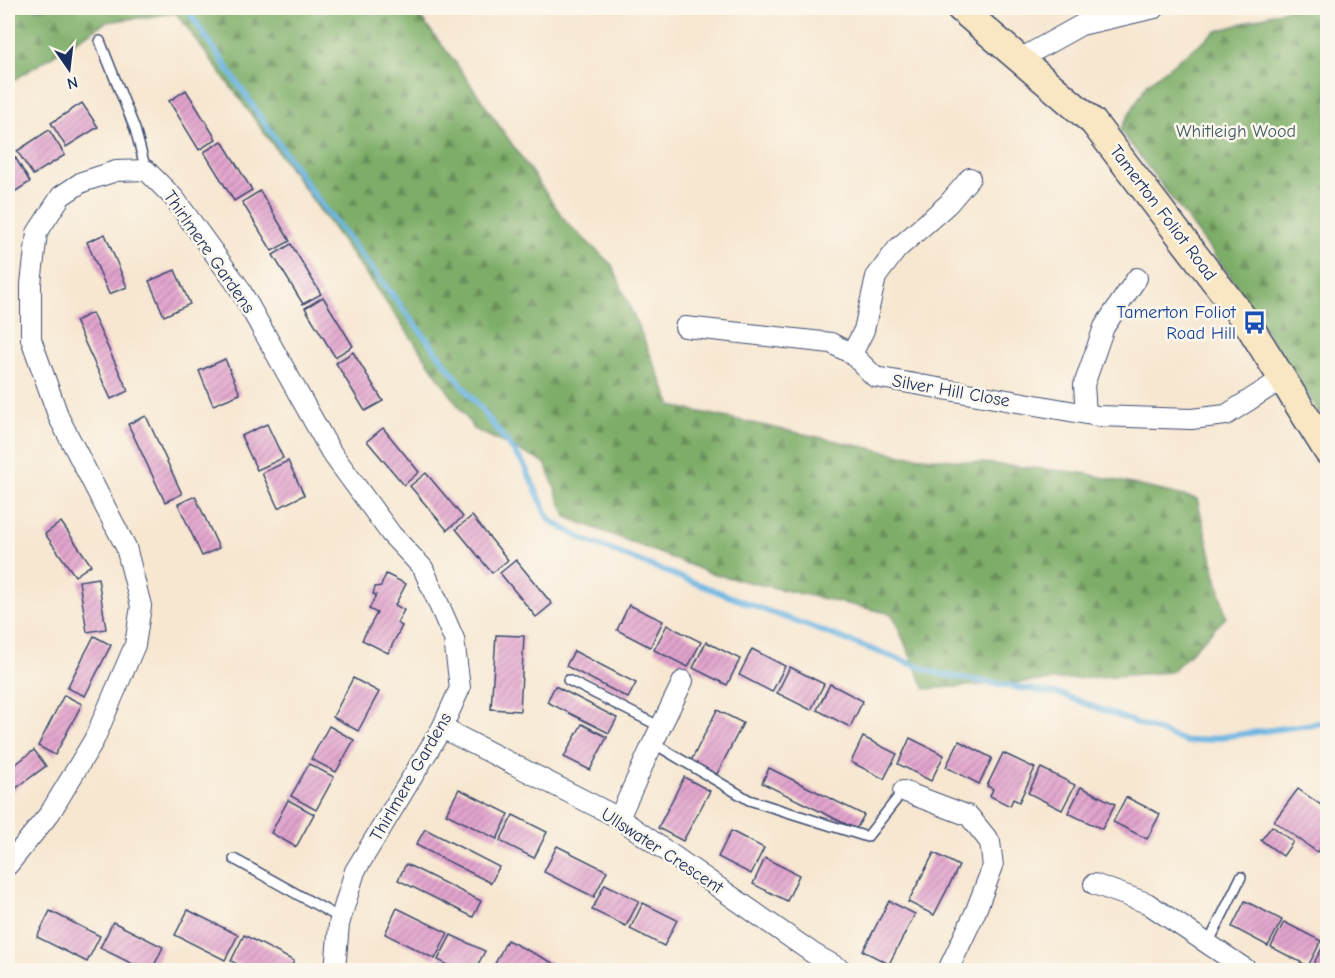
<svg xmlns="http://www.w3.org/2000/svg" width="1335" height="978" viewBox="0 0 1335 978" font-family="'Comic Neue',sans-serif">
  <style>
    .forest { fill: url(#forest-firs); stroke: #4c6e62; stroke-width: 1.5 }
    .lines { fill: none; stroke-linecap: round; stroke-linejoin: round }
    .stream { stroke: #6ab4e2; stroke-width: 6 }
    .building { fill: url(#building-hatch) }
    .service-casing { stroke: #3c4b6f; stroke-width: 12 }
    .minor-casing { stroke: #3c4b6f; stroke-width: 22 }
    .secondary-casing { stroke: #3c4b6f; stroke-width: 30 }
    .service { stroke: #fff; stroke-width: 9 }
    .minor { stroke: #fff; stroke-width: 20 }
    .secondary { stroke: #f9e7c3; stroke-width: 27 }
    .labels { text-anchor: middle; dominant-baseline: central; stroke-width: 5; stroke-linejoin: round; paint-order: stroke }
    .park-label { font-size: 18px; fill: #425d65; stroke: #fbf7ec }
    .street-label { font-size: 18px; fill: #1b2f5e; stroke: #fbf7ec }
    .transit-label { font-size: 18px; fill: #164399; stroke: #fbf7ec; text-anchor: end }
  </style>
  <defs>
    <pattern id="forest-firs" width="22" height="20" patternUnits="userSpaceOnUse" patternTransform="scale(1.5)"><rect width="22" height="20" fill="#7dad67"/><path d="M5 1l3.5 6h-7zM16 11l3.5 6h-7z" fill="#668d58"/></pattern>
    <pattern id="building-hatch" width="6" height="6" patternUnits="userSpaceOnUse" patternTransform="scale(1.5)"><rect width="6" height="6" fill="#e3a4cd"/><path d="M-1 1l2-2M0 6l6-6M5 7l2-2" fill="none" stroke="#b786aa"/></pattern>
  </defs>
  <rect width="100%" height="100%" fill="#fbf7ec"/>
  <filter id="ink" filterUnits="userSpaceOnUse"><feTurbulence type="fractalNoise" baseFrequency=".0167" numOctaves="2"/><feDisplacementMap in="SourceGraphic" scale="12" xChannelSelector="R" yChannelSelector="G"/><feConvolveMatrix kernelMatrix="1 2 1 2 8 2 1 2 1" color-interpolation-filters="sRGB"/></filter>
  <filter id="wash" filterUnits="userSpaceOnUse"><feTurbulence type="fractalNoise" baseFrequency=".008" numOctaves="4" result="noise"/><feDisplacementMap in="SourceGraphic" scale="24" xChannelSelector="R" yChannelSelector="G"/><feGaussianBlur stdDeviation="1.35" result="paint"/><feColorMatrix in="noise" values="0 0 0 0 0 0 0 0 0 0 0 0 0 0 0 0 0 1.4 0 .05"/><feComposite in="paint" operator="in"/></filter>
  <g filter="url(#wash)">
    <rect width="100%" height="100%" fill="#f7e7d1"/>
    <g class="forest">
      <polygon points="8,8 413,8 455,62 566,222 612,265 672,406 902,455 1083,473 1197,499 1226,617 1171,672 925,689 892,614 713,574 566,517 545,463 474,429 406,330 240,99 176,13 106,22 8,84"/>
      <polygon points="1291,8 1327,8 1327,425 1228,273 1120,130 1147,84 1215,32"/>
    </g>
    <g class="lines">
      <polyline class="stream" points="186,8 312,192 523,463 550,520 582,539 757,607 939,674 1063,695 1187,742 1328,722"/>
    </g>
    <g id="blocks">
      <g class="building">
        <polygon points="186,90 216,139 199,150 169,101"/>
        <polygon points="82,103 98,127 66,147 51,123"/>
        <polygon points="49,130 65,155 33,175 17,151"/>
        <polygon points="222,141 252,190 234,201 204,152"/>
        <polygon points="15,157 30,182 8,196 8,162"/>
        <polygon points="260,191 290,241 272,251 242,202"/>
        <polygon points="105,234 127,287 109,294 87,242"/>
        <polygon points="291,244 321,294 303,304 273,255"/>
        <polygon points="175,270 190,304 164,316 149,281"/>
        <polygon points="323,297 353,346 335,357 305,308"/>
        <polygon points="92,313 128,391 111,399 75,321"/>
        <polygon points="353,352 383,401 365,411 336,363"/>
        <polygon points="225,359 240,394 213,405 199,371"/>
        <polygon points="146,416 182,494 165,502 128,424"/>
        <polygon points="267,424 283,458 257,470 241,436"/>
        <polygon points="383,428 419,472 404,485 367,441"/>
        <polygon points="288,461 304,495 278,508 262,473"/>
        <polygon points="426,473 463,517 447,530 410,486"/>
        <polygon points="195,496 219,548 202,556 178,504"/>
        <polygon points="472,516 508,560 492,573 456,529"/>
        <polygon points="61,522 91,565 75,576 45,534"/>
        <polygon points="516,560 552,604 536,617 500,573"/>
        <polygon points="386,574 406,584 395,605 404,610 397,623 402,626 388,653 362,640 377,613 369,609 376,595 373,594 375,587 381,586"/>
        <polygon points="98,578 106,629 87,632 79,581"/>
        <polygon points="629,605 663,621 650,647 617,630"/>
        <polygon points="667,625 701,642 688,667 654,650"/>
        <polygon points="496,635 524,636 520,711 491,709"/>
        <polygon points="94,636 111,645 85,696 67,688"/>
        <polygon points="706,642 740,659 727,685 693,668"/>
        <polygon points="752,649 785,666 772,692 739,675"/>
        <polygon points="574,651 636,683 628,698 566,666"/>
        <polygon points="790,667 824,684 811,710 777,693"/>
        <polygon points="353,678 379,692 358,731 333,717"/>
        <polygon points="830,684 863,701 850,727 817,710"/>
        <polygon points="555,686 617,718 609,733 547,702"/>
        <polygon points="64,695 82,704 55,755 38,746"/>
        <polygon points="717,710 743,723 717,774 691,761"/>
        <polygon points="582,724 607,737 590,770 564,757"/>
        <polygon points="329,726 354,740 336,772 311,759"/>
        <polygon points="863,737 897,754 884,779 851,762"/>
        <polygon points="910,738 944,755 931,781 898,764"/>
        <polygon points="959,741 992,758 979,784 946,767"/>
        <polygon points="34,750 46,766 8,794 8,770"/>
        <polygon points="1003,753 1035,768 1019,802 1013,799 1010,806 990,796 993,789 987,786"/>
        <polygon points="309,764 334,777 316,810 291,796"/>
        <polygon points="769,768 864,815 856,829 762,783"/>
        <polygon points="1041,768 1075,785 1062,810 1028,793"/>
        <polygon points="684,777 710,791 683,841 658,828"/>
        <polygon points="1081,787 1115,804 1102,829 1068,813"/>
        <polygon points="459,789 509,814 497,839 446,814"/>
        <polygon points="1298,789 1328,810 1328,838 1317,852 1274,821"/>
        <polygon points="1126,797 1160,814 1147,839 1113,822"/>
        <polygon points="288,800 314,814 296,847 271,833"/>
        <polygon points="513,815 547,832 534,858 500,841"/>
        <polygon points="1272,826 1293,842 1283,856 1261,840"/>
        <polygon points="425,829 499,867 491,883 416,845"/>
        <polygon points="731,831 764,848 751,874 718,857"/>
        <polygon points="557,846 607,871 594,897 544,872"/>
        <polygon points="934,853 959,866 934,915 908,902"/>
        <polygon points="765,858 799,875 787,901 753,884"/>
        <polygon points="406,864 481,901 473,917 398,880"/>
        <polygon points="605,884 639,901 626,926 592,910"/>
        <polygon points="889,901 915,914 889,964 863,951"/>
        <polygon points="1245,901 1282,920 1268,946 1232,927"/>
        <polygon points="643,903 677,920 664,946 630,929"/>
        <polygon points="397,908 448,933 435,959 385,934"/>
        <polygon points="188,910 238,935 225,960 175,935"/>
        <polygon points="50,911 100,936 87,962 37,937"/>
        <polygon points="113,922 163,947 152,970 145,970 100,948"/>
        <polygon points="1284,922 1321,941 1308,966 1271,947"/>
        <polygon points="244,935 294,961 289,970 249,970 231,961"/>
        <polygon points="451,935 485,951 475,970 459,970 438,960"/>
        <polygon points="507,940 567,970 503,970 494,966"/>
        <polygon points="1325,943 1328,945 1328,970 1315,970 1311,968"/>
      </g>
    </g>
  </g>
  <g filter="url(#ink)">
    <use href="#blocks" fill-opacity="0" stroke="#3c4b6f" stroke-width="1.5"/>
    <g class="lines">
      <defs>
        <g id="service">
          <polyline points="100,41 135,129 146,170"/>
          <polyline points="568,680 661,727"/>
          <polyline points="653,743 749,800 867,837 903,791"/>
          <polyline points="234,859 340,918"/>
          <polyline points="1208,944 1241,877"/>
        </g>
        <g id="minor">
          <polyline points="1020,59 1081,25 1155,8"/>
          <polyline points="685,327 831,343 852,354 875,377 1098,416 1191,419 1226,415 1282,379"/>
          <polyline points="852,354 864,330 876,277 897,249 948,204 970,178"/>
          <polyline points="1086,414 1084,385 1104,327 1137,278"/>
          <polyline points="442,728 619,818 814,954 842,970"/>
          <polyline points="903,791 969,816 990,842 993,866 975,913 948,970"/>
          <polyline points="619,818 653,743 683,681"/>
          <polyline points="8,865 50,813 94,740 135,645 141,606 126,547 59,418 31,339 31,284 37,233 61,196 82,182 116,171 146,170 174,198 238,286 331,452 391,534 423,568 454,639 460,688 442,728 355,871 339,924 335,970"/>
          <polyline points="1094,884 1147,903 1247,970"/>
        </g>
        <polyline id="secondary" points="960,8 1093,122 1250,327 1328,452"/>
      </defs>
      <use href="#service" class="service-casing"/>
      <use href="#minor" class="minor-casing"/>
      <use href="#secondary" class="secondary-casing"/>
      <use href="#service" class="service"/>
      <use href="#minor" class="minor"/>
      <use href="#secondary" class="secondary"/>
    </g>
  </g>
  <defs>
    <symbol id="bus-bare" viewBox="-9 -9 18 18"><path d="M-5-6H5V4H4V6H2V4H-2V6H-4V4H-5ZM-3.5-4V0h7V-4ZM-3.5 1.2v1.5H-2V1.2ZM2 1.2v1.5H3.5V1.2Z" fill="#1a4fb4" stroke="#fbf7ec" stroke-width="2.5" paint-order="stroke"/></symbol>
  </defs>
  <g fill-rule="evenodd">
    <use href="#bus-bare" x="1238" y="306" width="33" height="33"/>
  </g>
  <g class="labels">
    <g class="park-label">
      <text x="1236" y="131">Whitleigh Wood</text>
    </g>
    <g class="street-label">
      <text transform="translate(1163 213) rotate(53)">Tamerton Foliot Road</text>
      <text transform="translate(209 252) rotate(55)">Thirlmere Gardens</text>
      <text transform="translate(951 391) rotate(10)">Silver Hill Close</text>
      <text transform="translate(411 777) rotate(-60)">Thirlmere Gardens</text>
      <text transform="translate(662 851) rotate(33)">Ullswater Crescent</text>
    </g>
    <g class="transit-label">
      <text x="1236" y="312">Tamerton Foliot<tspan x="1236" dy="21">Road Hill</tspan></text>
    </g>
  </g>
  <rect width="1335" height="978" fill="none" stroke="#fbf7ec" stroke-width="30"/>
  <g transform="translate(69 69) rotate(166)" stroke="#fbf7ec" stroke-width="4.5" paint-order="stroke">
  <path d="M0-4.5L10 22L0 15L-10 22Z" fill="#1b2f5e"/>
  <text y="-9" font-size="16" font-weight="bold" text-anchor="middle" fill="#1b2f5e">N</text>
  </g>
</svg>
